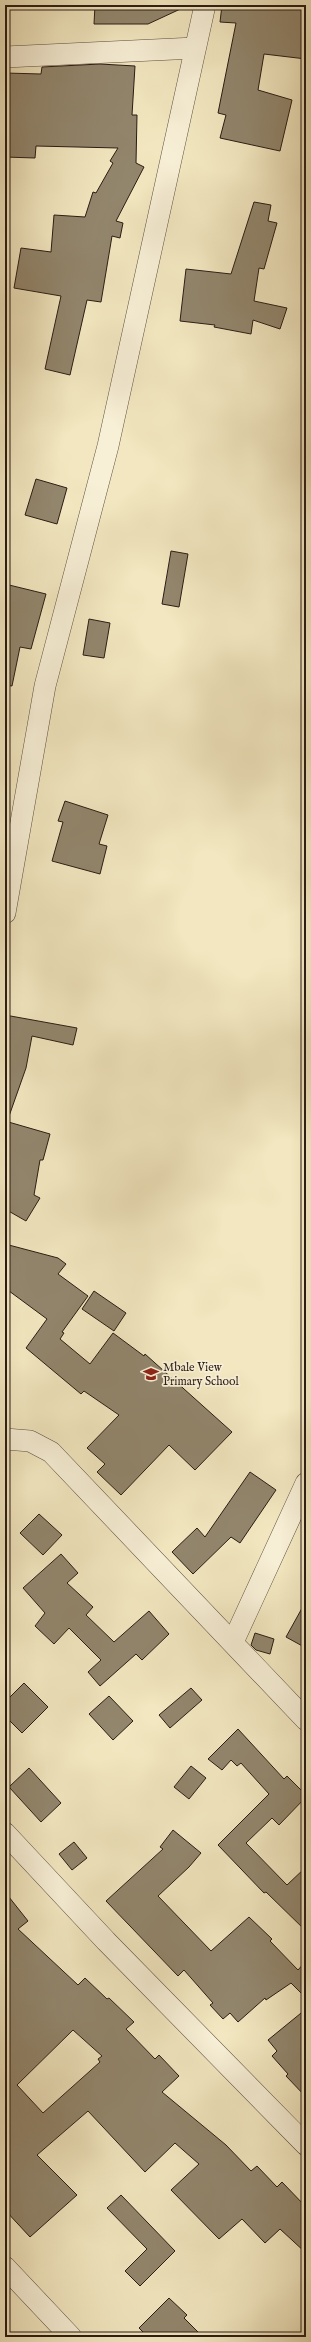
<svg xmlns="http://www.w3.org/2000/svg" width="311" height="2342" viewBox="0 0 311 2342" font-family="'IM FELL English',serif">
  <style>
    .building { fill: #92866d; stroke: #2a1c14; fill-rule: evenodd }
    .lines { fill: none; stroke-linecap: round; stroke-linejoin: round }
    .street-casing { stroke: #5c4f3f; stroke-width: 22 }
    .street { stroke: #f7efd6; stroke-width: 21 }
    .labels { text-anchor: middle; dominant-baseline: central; stroke-width: 3.5; stroke-linejoin: round; paint-order: stroke }
    .poi-label { font-size: 12px; fill: #2a1c14; stroke: #f7efd6; text-anchor: start }
  </style>
  <rect width="100%" height="100%" fill="#f2e7c0"/>
  <filter id="stains"><feTurbulence type="fractalNoise" baseFrequency=".005" numOctaves="4"/><feColorMatrix values="0 0 0 0 .2 0 0 0 0 .09 0 0 0 0 .02 0 0 0 .5 -.17"/></filter>
  <radialGradient id="worn" r=".72"><stop offset=".6" stop-color="#630" stop-opacity="0"/><stop offset="1" stop-color="#630" stop-opacity=".3"/></radialGradient>
  <g class="building">
    <polygon points="95,5 189,5 148,24 94,24"/>
    <polygon points="222,5 306,5 306,59 264,54 258,90 292,100 280,151 220,138 226,115 218,113 236,23 220,22"/>
    <polygon points="100,64 135,66 132,115 137,115 136,163 144,167 116,221 123,223 120,238 112,236 101,302 87,300 70,375 45,369 61,296 14,288 21,248 51,252 54,215 85,217 93,192 96,193 113,163 110,161 118,148 36,146 35,158 5,157 5,73 41,74 42,67"/>
    <polygon points="254,202 271,205 268,221 277,223 264,269 259,268 254,301 287,308 280,329 253,320 251,334 214,327 215,325 180,321 186,269 231,274"/>
    <polygon points="36,479 67,488 57,524 25,515"/>
    <polygon points="171,551 188,554 179,607 162,604"/>
    <polygon points="5,584 46,594 31,649 20,647 12,686 5,685"/>
    <polygon points="89,619 110,623 104,658 83,655"/>
    <polygon points="65,801 108,815 99,844 107,846 100,874 52,861 63,822 58,821"/>
    <polygon points="5,1015 77,1028 73,1045 32,1036 26,1068 8,1119 5,1119"/>
    <polygon points="5,1121 50,1134 43,1160 40,1160 34,1195 40,1198 26,1221 5,1209"/>
    <polygon points="5,1244 58,1258 66,1264 58,1274 88,1296 62,1332 64,1333 60,1339 90,1364 113,1333 144,1356 145,1354 232,1432 195,1470 169,1445 121,1495 97,1472 105,1464 87,1448 119,1415 84,1391 81,1394 26,1348 47,1319 5,1288"/>
    <polygon points="94,1291 126,1313 114,1331 82,1309"/>
    <polygon points="250,1472 276,1490 240,1543 231,1537 193,1574 172,1552 197,1528 205,1537"/>
    <polygon points="39,1514 62,1535 43,1555 20,1533"/>
    <polygon points="61,1554 78,1573 67,1583 93,1607 86,1615 114,1642 149,1611 169,1634 142,1660 136,1654 100,1686 88,1672 101,1660 69,1628 54,1644 35,1626 45,1613 23,1588"/>
    <polygon points="306,1601 306,1648 286,1637"/>
    <polygon points="255,1633 274,1639 270,1654 256,1650 251,1645"/>
    <polygon points="24,1683 48,1707 22,1733 5,1716 5,1702"/>
    <polygon points="191,1688 202,1700 170,1728 159,1715"/>
    <polygon points="109,1696 133,1721 113,1740 89,1714"/>
    <polygon points="238,1729 284,1779 287,1776 306,1795 306,1797 279,1825 272,1818 246,1843 287,1885 306,1867 306,1931 266,1892 264,1893 218,1845 269,1794 241,1763 237,1766 231,1760 222,1770 208,1759"/>
    <polygon points="191,1766 206,1778 189,1799 174,1787"/>
    <polygon points="29,1768 61,1803 41,1822 9,1787"/>
    <polygon points="173,1830 201,1853 189,1867 158,1896 211,1951 249,1917 272,1939 270,1941 298,1970 306,1961 306,1998 291,1983 266,2000 265,1998 238,2022 230,2013 223,2019 210,2005 213,2003 184,1970 178,1976 106,1901 163,1849 160,1847"/>
    <polygon points="74,1842 87,1858 72,1870 59,1854"/>
    <path d="M5 1892 28 1921 18 1929 78 1985 85 1978 107 1999 109 1998 134 2022 126 2029 155 2059 159 2055 179 2076 162 2092 226 2145 251 2171 257 2166 277 2187 282 2182 306 2207V2253L280 2229 265 2243 242 2219 219 2239 171 2190 199 2164 175 2143 145 2172 88 2111 37 2155 77 2195 30 2237 5 2210ZM73 2030 102 2056 98 2059 100 2062 43 2113 17 2085Z"/>
    <polygon points="306,2009 306,2097 286,2076 288,2074 272,2056 277,2051 268,2040"/>
    <polygon points="121,2195 175,2251 140,2286 125,2271 147,2249 107,2208"/>
    <polygon points="169,2298 187,2315 184,2318 203,2337 148,2337 139,2328"/>
  </g>
  <g class="lines">
    <defs>
      <g id="street">
        <polyline points="5,57 195,48"/>
        <polyline points="5,913 45,686 108,446 205,5"/>
        <polyline points="5,1439 30,1441 51,1452 306,1720"/>
        <polyline points="233,1642 306,1483"/>
        <polyline points="5,1833 106,1941 306,2145"/>
        <polyline points="5,2267 71,2337"/>
      </g>
    </defs>
    <use href="#street" class="street-casing"/>
    <use href="#street" class="street"/>
  </g>
  <defs>
    <symbol id="school-bare" viewBox="-9 -9 18 18"><path d="M0-5L7-2L0 1L-7-2ZM-4 1L0 2.5L4 1V4Q0 6-4 4Z" fill="#8f2418" stroke="#f7efd6" stroke-width="2.5" paint-order="stroke"/></symbol>
  </defs>
  <g fill-rule="evenodd">
    <use href="#school-bare" x="140" y="1363" width="22" height="22"/>
  </g>
  <g class="labels">
    <g class="poi-label">
      <text x="163" y="1367">Mbale View<tspan x="163" dy="14">Primary School</tspan></text>
    </g>
  </g>
  <rect width="311" height="2342" fill="none" stroke="#f2e7c0" stroke-width="20"/>
  <rect x="6" y="6" width="299" height="2330" fill="none" stroke="#2a1c14" stroke-width="2"/>
  <rect x="10" y="10" width="291" height="2322" fill="none" stroke="#2a1c14"/>
  <rect width="100%" height="100%" filter="url(#stains)"/>
  <rect width="100%" height="100%" fill="url(#worn)"/>
</svg>
